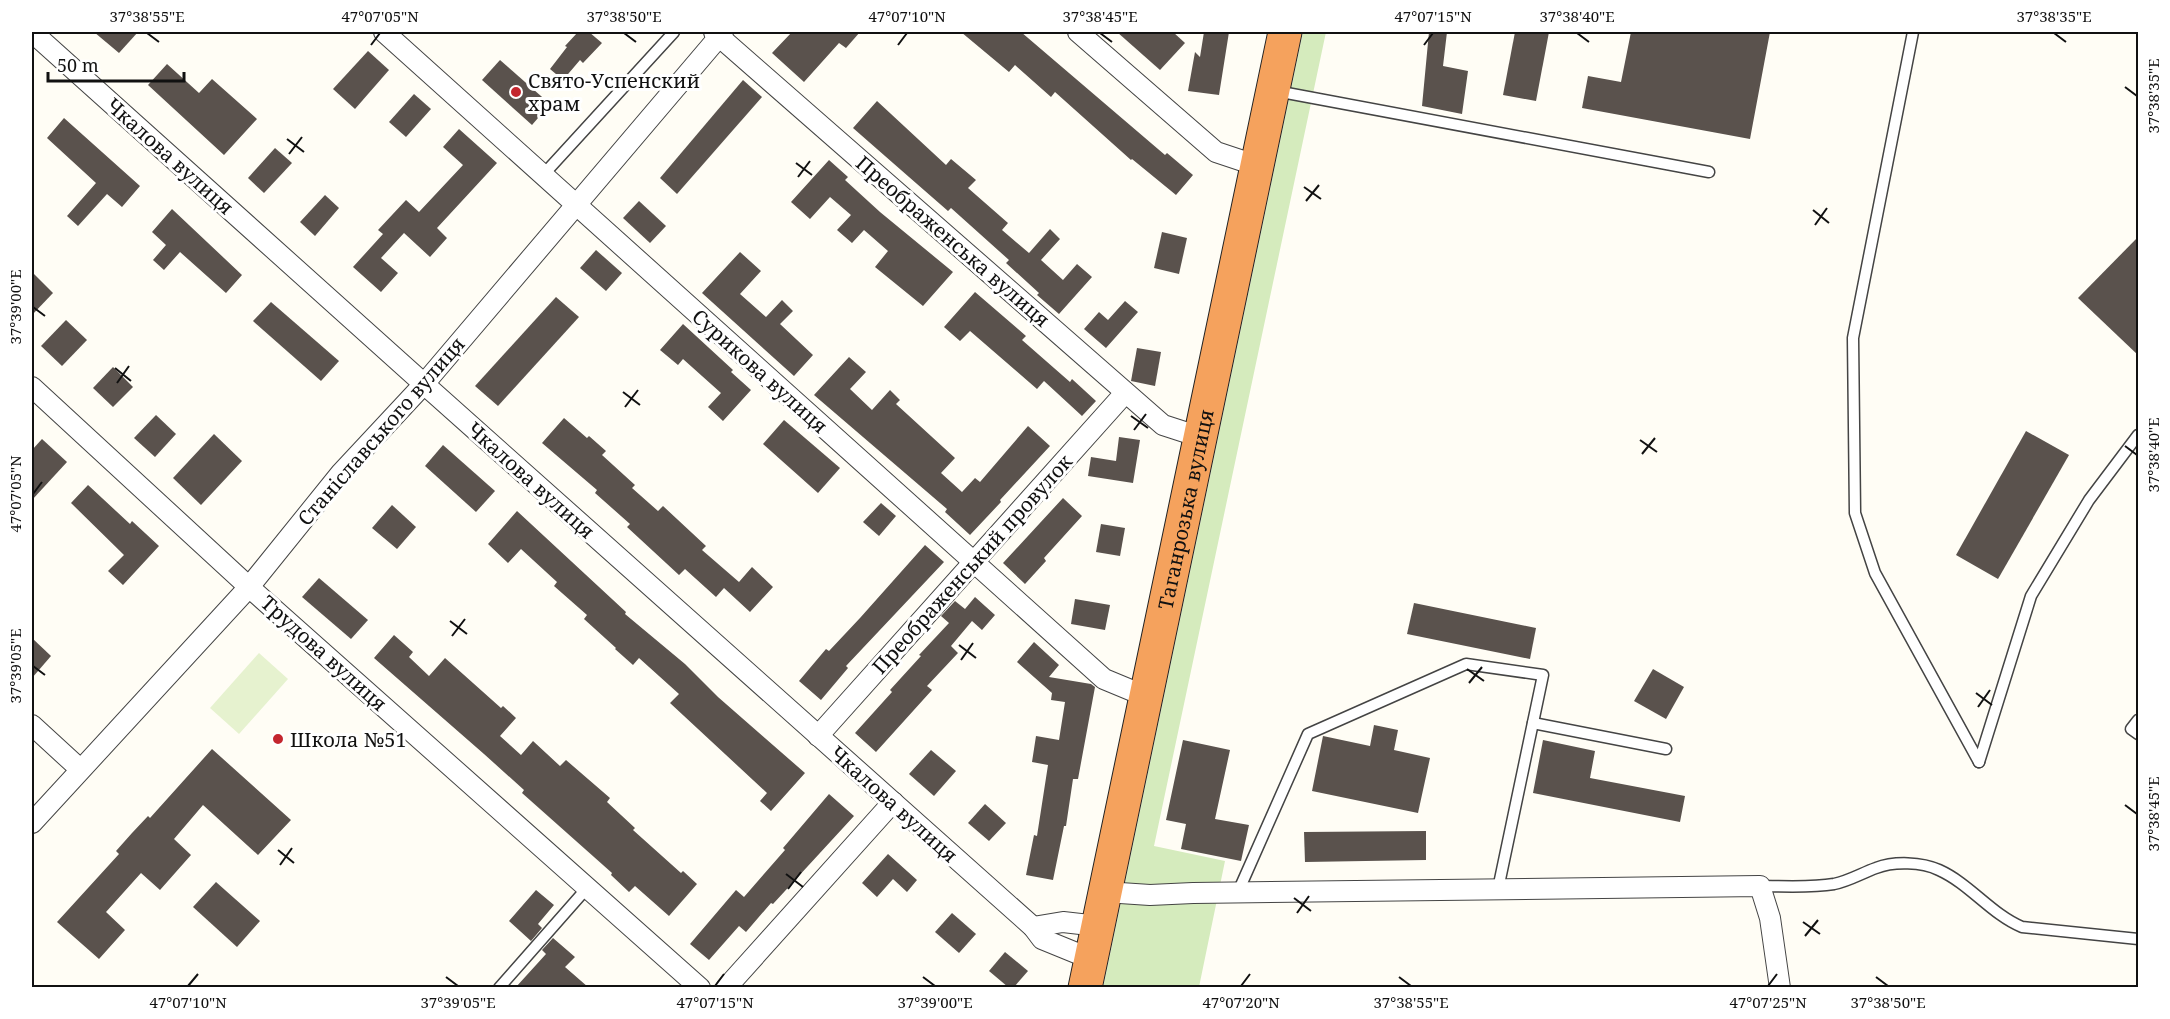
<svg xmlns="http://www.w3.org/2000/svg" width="2170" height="1019" viewBox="0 0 2170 1019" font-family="'Noto Serif',serif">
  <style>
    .green { fill: #d5ebbd }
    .pitch { fill: #e6f2cf }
    .building { fill: #5a524d }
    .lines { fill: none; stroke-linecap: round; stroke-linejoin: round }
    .lane-casing { stroke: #444; stroke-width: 13 }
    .street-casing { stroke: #444; stroke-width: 22 }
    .highway-casing { stroke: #222; stroke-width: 35 }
    .lane { stroke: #fff; stroke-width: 10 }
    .street { stroke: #fff; stroke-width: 20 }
    .highway { stroke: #f5a25d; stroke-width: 33 }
    .ticks { fill: none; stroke: #111; stroke-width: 2 }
    .poi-dot { fill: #c4262e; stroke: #fff; stroke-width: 2 }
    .labels { text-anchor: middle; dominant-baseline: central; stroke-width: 6; stroke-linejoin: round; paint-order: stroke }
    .poi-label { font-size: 20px; fill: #111; stroke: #fff; text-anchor: start }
    .street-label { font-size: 20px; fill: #111; stroke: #fff }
    .neatline { fill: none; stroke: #111; stroke-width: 2 }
    .ticks-label { font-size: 15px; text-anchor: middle; fill: #111 }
  </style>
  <rect width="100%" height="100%" fill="#fffdf5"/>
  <polygon class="green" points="1303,32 1326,32 1154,846 1225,861 1199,987 1103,988"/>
  <polygon class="pitch" points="259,653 288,679 239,734 210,708"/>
  <g class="building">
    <polygon points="94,32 138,32 119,53"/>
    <polygon points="578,32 589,32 602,43 583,63 580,60 563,80 550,69 567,47 565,46"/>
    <polygon points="792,32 860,32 846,48 839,43 804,82 772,53"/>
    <polygon points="961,32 1021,32 1165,155 1167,153 1193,175 1176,195 1132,159 1131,160 1055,92 1051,97 1015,65 1009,72"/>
    <polygon points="1117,32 1173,32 1185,43 1160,70"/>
    <polygon points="1204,32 1229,32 1219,95 1188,91 1195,52 1200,57"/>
    <polygon points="1429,32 1447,32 1443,66 1468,71 1462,114 1422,106"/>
    <polygon points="1515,32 1549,32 1536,101 1503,95"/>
    <polygon points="1631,32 1770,32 1750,139 1582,108 1588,76 1621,82"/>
    <polygon points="368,51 389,70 355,109 333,89"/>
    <polygon points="500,60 550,104 532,125 482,80"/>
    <polygon points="167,64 199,93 212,79 257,119 224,155 148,85"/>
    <polygon points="743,80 762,97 677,194 660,178"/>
    <polygon points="414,94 431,109 406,137 389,122"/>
    <polygon points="877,101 946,165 951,159 976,180 968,188 1008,223 1002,230 1029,253 1050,229 1060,239 1041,260 1063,280 1077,264 1092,277 1059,314 1037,295 1039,293 1006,263 1009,260 951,208 948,211 909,177 853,128"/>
    <polygon points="64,118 140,186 122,207 107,194 78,226 67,216 96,183 47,138"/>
    <polygon points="459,129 497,163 437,228 447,238 430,257 404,233 381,258 398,273 381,292 353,267 383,234 378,230 406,200 419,212 463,165 443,147"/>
    <polygon points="275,148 292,163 264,193 248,178"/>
    <polygon points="829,160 848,177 845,180 880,212 953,272 923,306 875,267 888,251 864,230 852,243 837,230 851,215 830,197 810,219 791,202"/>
    <polygon points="325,195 339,208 315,236 300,222"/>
    <polygon points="639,201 666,226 650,243 623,218"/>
    <polygon points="172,209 242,275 226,293 180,252 164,270 153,260 166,245 152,232"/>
    <polygon points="1162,232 1187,238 1179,274 1154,268"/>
    <polygon points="2139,236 2139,356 2078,298"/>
    <polygon points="596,250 622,273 606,291 580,268"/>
    <polygon points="740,252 761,271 740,294 766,317 782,300 793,311 780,324 813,355 794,376 702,293"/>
    <polygon points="32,272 53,293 32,315"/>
    <polygon points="975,292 1026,336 1022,340 1070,382 1072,379 1096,401 1082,416 1044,381 1037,389 970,331 960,341 944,327"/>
    <polygon points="556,297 579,317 498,406 475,386"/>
    <polygon points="1125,301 1138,312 1106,348 1084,329 1099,312 1108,320"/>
    <polygon points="271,302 339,361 321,381 253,321"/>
    <polygon points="66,320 87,340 62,366 41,346"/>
    <polygon points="683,324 733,370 731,372 751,390 723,421 708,407 721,393 683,359 678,365 660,350"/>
    <polygon points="1137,348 1161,352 1155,386 1131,381"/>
    <polygon points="849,357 866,372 850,389 872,410 890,390 900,400 896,404 955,458 941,473 962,492 975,478 980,482 1028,426 1050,446 1000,500 1001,502 970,535 945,512 947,509 814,395"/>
    <polygon points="113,367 133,387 113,407 93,388"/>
    <polygon points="156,415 176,434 155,457 134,438"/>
    <polygon points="564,418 587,438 589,436 606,451 602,455 635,485 632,488 658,511 663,506 706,546 702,550 739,582 752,567 773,587 750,612 724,588 716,597 685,569 679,575 627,527 630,524 595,493 597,490 542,443"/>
    <polygon points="784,420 840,468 818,493 763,444"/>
    <polygon points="2026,431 2069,455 1998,579 1956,555"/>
    <polygon points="214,434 242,461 201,505 173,478"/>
    <polygon points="1119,437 1140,440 1133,483 1088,476 1091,457 1116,461"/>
    <polygon points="42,439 67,462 32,500 32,450"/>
    <polygon points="443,445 495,491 476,512 425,466"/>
    <polygon points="88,485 130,524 132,521 159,546 123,585 108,571 124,555 71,503"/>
    <polygon points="1063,498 1082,516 1044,558 1046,561 1025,584 1003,563"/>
    <polygon points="881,503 896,516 879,536 863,522"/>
    <polygon points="392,505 416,527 397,549 372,528"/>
    <polygon points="517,511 626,612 625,614 685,664 718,697 805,773 771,811 760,801 767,793 670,703 679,694 639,658 633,665 615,649 616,648 584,619 587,615 554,586 557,582 521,549 508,563 488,544"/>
    <polygon points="1101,524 1125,528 1120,556 1096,552"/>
    <polygon points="925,545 944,562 846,666 848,668 821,700 799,681 826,649 829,651 860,618"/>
    <polygon points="319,578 368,620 351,639 302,597"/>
    <polygon points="975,597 995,615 982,630 972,621 951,646 958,653 927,686 932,690 876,752 855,733 892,692 890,690 921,656 919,655 949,623 941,616 955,601 965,609"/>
    <polygon points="1075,599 1110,605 1105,630 1071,624"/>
    <polygon points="1414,603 1536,628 1530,659 1407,634"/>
    <polygon points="394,635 413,652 409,657 429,676 445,658 501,708 503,706 516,718 500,736 521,755 533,741 560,766 566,760 610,798 607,802 635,828 633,830 681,873 683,871 697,884 669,916 635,886 629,892 611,875 612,873 522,793 524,790 484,754 374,658"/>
    <polygon points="32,638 51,656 32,678"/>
    <polygon points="1034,642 1059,665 1049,677 1091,684 1095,687 1078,779 1073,779 1066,826 1064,826 1053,880 1026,875 1034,835 1037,836 1048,765 1032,762 1036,736 1059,740 1065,702 1051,700 1052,693 1017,662"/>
    <polygon points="1653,669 1684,687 1666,719 1634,701"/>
    <polygon points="1374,725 1398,730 1394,750 1430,758 1418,813 1312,791 1323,736 1370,746"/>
    <polygon points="1183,740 1230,750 1215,819 1249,825 1241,861 1181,849 1186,824 1166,820"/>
    <polygon points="1543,740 1595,751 1590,778 1685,796 1680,822 1533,793"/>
    <polygon points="212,749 291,820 258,855 203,805 174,839 191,855 160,890 141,873 106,912 125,930 99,959 57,922 119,854 116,851 132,833 148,816 150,818"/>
    <polygon points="931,750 956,771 934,796 909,774"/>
    <polygon points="829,794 854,816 773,904 771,903 746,932 739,926 709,960 690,944 736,890 744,897 785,850 783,848"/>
    <polygon points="985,804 1006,823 989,841 968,823"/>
    <polygon points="1426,831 1426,860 1305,862 1304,832"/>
    <polygon points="888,854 917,880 907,892 893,879 877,897 862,883"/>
    <polygon points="216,882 260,921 237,947 193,907"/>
    <polygon points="536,890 554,905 538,924 542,928 531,941 509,921"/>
    <polygon points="952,913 976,934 959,953 935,932"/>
    <polygon points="553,938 575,957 565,967 588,987 516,987 546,954 542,950"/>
    <polygon points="1005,952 1028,971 1014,987 1008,987 989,971"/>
  </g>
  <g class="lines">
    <defs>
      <g id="lane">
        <polyline points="1913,32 1853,338 1855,513 1875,573 1979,762"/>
        <polyline points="1276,91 1709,172"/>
        <polyline points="544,174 674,32"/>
        <polyline points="2138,720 2131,729 2138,734"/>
        <polyline points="1533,723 1666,749"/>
        <polyline points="1979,762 2031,596 2089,500 2138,435"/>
        <path d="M1760 886C1784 886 1810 888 1834 884 1849 881 1862 873 1876 868 1894 861 1922 862 1939 870 1970 884 1991 914 2022 927L2138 939"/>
        <polyline points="1238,892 1308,734 1466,664 1543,675 1498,889"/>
        <polyline points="499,988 587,888"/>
      </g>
      <g id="street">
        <polyline points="32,32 424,384 1033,927 1042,939 1091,959"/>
        <polyline points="384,32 1104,679 1145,696"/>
        <polyline points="714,32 1163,425 1200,437"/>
        <polyline points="1078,32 1216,152 1258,166"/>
        <polyline points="32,387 249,587 700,988"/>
        <polyline points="32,725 80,769"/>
        <polyline points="818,736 1125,393"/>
        <polyline points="32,823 249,587 341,473 424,384 723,32"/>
        <polyline points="1105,892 1150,895 1193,893 1760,886 1770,918 1780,988"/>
        <polyline points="1033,927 1063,922 1098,926"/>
        <polyline points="726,988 893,802"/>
      </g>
      <g id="highway">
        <path id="s1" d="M1085 988 1285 32"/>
      </g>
    </defs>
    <use href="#lane" class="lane-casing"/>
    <use href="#street" class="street-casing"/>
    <use href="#highway" class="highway-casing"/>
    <use href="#lane" class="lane"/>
    <use href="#street" class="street"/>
    <use href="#highway" class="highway"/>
  </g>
  <path class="ticks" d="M147 33 159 42M624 33 636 42M1100 33 1112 42M1577 33 1589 42M2054 33 2066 42M371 45 380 33M898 45 907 33M1424 45 1433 33M2125 87 2137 96M287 139 304 152M289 154 302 137M796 163 812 175M798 177 810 161M1304 187 1321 199M1306 201 1319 185M1813 210 1829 223M1815 225 1827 208M33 307 45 316M115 368 131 381M117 383 129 366M623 392 640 405M625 407 638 390M1131 416 1148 428M1134 430 1146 414M1640 440 1657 452M2125 446 2137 455M1642 454 1655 438M33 494 42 482M450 621 467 634M452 636 465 619M959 645 976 658M961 660 973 643M33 666 45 675M1467 669 1484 681M1469 683 1482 667M1976 693 1992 705M1978 707 1990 690M2125 805 2137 814M278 850 294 863M280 865 292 848M786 874 803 887M788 889 801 872M1294 898 1311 911M1297 913 1309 896M1803 922 1820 934M1805 936 1818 920M446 977 458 986M923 977 935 986M1399 977 1411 986M1876 977 1888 986M188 986 198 974M715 986 724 974M1241 986 1250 974M1768 986 1777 974"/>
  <g class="poi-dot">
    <circle cx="516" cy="92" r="6"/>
    <circle cx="278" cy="739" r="6"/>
  </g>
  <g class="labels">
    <g class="poi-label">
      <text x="528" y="80">Свято-Успенский<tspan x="528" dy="23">храм</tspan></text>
      <text x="290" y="739">Школа №51</text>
    </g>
    <g class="street-label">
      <text transform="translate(170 156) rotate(42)">Чкалова вулиця</text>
      <text transform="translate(953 241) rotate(41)">Преображенська вулиця</text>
      <text transform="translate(760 371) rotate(42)">Сурикова вулиця</text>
      <text transform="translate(381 431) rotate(-49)">Станіславського вулиця</text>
      <text transform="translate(531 480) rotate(42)">Чкалова вулиця</text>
      <text stroke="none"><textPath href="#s1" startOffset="489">Таганрозька вулиця</textPath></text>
      <text transform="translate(972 564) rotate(-48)">Преображенський провулок</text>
      <text transform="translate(324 653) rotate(42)">Трудова вулиця</text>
      <text transform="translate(894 804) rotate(42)">Чкалова вулиця</text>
    </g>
  </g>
  <rect width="2170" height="1019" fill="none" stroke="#ffffff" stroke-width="66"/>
  <path d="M48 72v9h136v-9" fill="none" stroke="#111111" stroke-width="3"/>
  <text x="57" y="72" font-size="18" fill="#111111" stroke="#ffffff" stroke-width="4.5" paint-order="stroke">50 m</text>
  <rect x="33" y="33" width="2104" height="953" class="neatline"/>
  <g class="ticks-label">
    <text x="147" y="22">37°38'55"E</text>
    <text x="380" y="22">47°07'05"N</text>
    <text x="624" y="22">37°38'50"E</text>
    <text x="907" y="22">47°07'10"N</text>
    <text x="1100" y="22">37°38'45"E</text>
    <text x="1433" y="22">47°07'15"N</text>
    <text x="1577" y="22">37°38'40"E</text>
    <text x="2054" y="22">37°38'35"E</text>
    <text transform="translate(2154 96) rotate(-90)" y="5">37°38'35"E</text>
    <text transform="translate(16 307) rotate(-90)" y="5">37°39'00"E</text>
    <text transform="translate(2154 455) rotate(-90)" y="5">37°38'40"E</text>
    <text transform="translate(16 494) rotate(-90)" y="5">47°07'05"N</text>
    <text transform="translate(16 666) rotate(-90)" y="5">37°39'05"E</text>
    <text transform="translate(2154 814) rotate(-90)" y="5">37°38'45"E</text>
    <text x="188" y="1008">47°07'10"N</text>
    <text x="458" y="1008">37°39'05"E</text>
    <text x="715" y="1008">47°07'15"N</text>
    <text x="935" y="1008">37°39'00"E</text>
    <text x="1241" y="1008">47°07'20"N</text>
    <text x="1411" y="1008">37°38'55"E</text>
    <text x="1768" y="1008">47°07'25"N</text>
    <text x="1888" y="1008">37°38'50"E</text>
  </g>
</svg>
